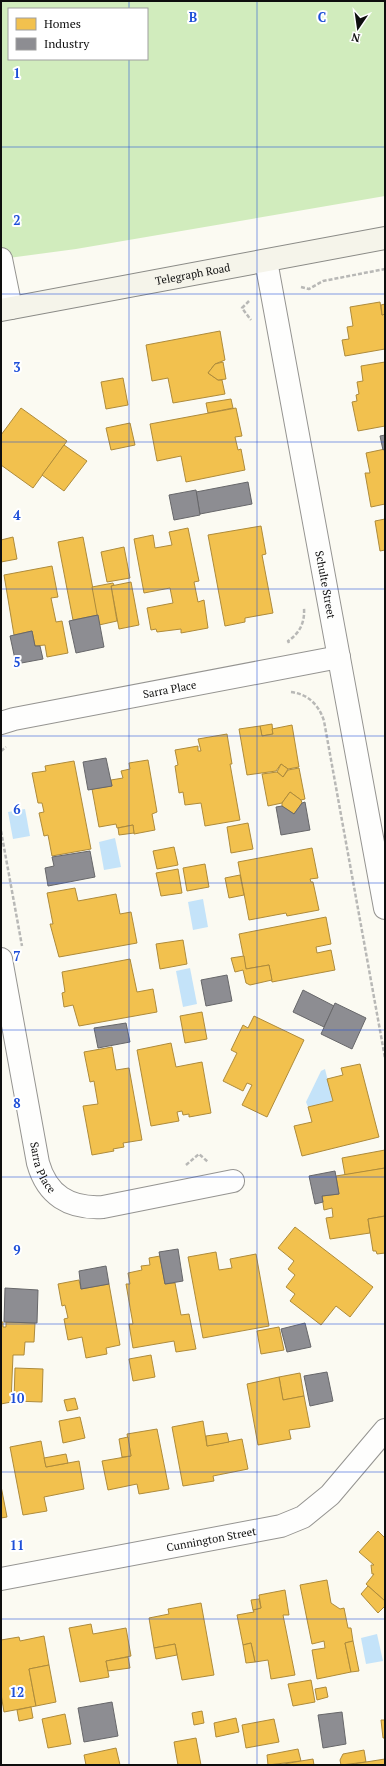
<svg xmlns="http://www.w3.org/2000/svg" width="386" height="1766" viewBox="0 0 386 1766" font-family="'PT Serif',serif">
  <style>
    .forest { fill: #d1ecbd; fill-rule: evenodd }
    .water { fill: #c4e3f9 }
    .homes { fill: #f2c14e; stroke: #ae8b3b }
    .industry { fill: #8d8d92; stroke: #67676a }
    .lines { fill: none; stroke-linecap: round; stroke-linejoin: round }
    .street-casing { stroke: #959491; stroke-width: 24 }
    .secondary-casing { stroke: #8b8b87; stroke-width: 24 }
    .path { stroke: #b8b8b6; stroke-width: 2.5; stroke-dasharray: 4 2; stroke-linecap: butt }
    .street { stroke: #fefefd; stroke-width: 22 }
    .secondary { stroke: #f5f4ea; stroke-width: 22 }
    .grid { fill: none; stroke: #1d4ed8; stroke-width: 1; stroke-opacity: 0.55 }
    .labels { text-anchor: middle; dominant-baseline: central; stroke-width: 4; stroke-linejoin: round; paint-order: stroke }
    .street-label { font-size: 11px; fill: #0e0e0e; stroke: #fff }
    .grid-label { font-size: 13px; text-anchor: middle; font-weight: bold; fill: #1d4ed8; stroke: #fff; stroke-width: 4; stroke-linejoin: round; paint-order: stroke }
  </style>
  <rect width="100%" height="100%" fill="#fbfaf2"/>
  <path class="forest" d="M1 1H385V196L76 249 1 259ZM9 9H147V59H9Z"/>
  <g class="water">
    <polygon points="25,809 30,836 13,839 8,812"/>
    <polygon points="115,838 121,867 104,870 99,842"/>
    <polygon points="203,899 208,927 193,930 188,902"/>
    <polygon points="190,968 197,1004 183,1007 176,971"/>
    <polygon points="325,1069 333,1101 308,1107 306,1102 321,1071"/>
    <polygon points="377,1634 383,1661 366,1664 361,1638"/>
  </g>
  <g class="homes">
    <polygon points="380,302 382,315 385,314 385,349 345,356 342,340 349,339 347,327 353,326 350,307"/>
    <polygon points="385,304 385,314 382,315 381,305"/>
    <polygon points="220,331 225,360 215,364 208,373 218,380 222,380 225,394 173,403 168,378 152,381 146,345"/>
    <polygon points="223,362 226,379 218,380 208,373 215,364"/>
    <polygon points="385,362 385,426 358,431 352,402 357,401 356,395 359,394 357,382 363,381 361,366"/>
    <polygon points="123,378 128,405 106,409 101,382"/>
    <polygon points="231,399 233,408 208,413 206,403"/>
    <polygon points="21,408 67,441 33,488 1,465 1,435"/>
    <polygon points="236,408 242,436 235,437 238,450 241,449 245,470 186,482 181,456 157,461 150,424"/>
    <polygon points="130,423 135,445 111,450 106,428"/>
    <polygon points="64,445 87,461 64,491 42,475"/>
    <polygon points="385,449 385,504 371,507 365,473 370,473 366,453"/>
    <polygon points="385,519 385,550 380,551 375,521"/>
    <polygon points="261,526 266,554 262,555 273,613 245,618 245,622 225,626 208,535"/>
    <polygon points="188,528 199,581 194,582 198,602 204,600 208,628 181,633 181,629 157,632 156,629 151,630 147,608 173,603 170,588 144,593 134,539 153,535 155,548 172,545 169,532"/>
    <polygon points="13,537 17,559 1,562 1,540"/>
    <polygon points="83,537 98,615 73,620 58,542"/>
    <polygon points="124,547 130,578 107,582 101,552"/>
    <polygon points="52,566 58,597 51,598 56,622 62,621 68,653 47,657 45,645 35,646 32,631 14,635 4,575"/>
    <polygon points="131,582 139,625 119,629 111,586"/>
    <polygon points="113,583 114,585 111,586 117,621 99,625 92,587"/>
    <polygon points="272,724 273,734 262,736 260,726"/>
    <polygon points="292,725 299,767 288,769 281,764 276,771 247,775 239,729 260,726 262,736 273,734 272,729"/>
    <polygon points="227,734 232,764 230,764 240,820 205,826 201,803 185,805 183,792 179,793 175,766 178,765 175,750 198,746 198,751 201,751 198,739"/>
    <polygon points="148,760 157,812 152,814 155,830 134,834 133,825 117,828 116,824 99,827 92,789 112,786 111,780 123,778 121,771 130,769 129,763"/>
    <polygon points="74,761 91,849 52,856 48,835 44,836 39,813 44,812 42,803 38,803 32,773 46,771 45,766"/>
    <polygon points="281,764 288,769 283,777 277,772"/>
    <polygon points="299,768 305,799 301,800 290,792 282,803 268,806 262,774 277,772 283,777 288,770"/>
    <polygon points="290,792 301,800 302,803 294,814 282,806 282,803"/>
    <polygon points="248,823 253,849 231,853 227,827"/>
    <polygon points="133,825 134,833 119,835 118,828"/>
    <polygon points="174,847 178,865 157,869 153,851"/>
    <polygon points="312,848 318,878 310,879 311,882 313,882 319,910 287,916 286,913 249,920 238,862"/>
    <polygon points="205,864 209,887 187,891 183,868"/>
    <polygon points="178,869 182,893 161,896 156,873"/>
    <polygon points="240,875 244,895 229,898 225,878"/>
    <polygon points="75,888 78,901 116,894 120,914 131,912 137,943 59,957 50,924 53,924 47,893"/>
    <polygon points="326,917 331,944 316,947 317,953 331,950 335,970 272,982 269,965 246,969 239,934"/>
    <polygon points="183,940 187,964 160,969 156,944"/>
    <polygon points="244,956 246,969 269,965 272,980 250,985 246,983 243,970 235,972 231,958"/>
    <polygon points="130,959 137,992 153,989 157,1012 79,1026 73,1005 64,1007 62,993 65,992 62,972"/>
    <polygon points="202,1012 207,1039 185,1043 180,1016"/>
    <polygon points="254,1016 304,1040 267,1117 242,1105 252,1085 247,1083 243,1091 223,1081 237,1053 231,1050 243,1025 248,1028"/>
    <polygon points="171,1043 176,1067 202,1062 211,1113 189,1117 189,1114 183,1115 182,1111 177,1112 179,1121 151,1126 137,1050"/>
    <polygon points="112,1047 116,1070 129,1068 142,1140 123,1143 124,1147 113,1149 114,1151 92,1155 83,1106 98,1104 94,1081 90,1082 84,1052"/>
    <polygon points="360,1064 379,1137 302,1156 294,1126 312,1122 308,1107 333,1101 327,1079 343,1075 341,1068"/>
    <polygon points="385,1150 385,1168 345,1175 342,1158"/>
    <polygon points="385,1168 385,1216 368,1219 370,1233 330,1239 326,1218 333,1217 332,1208 324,1210 322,1196 339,1194 336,1176"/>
    <polygon points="385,1216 385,1253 377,1254 376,1251 373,1251 368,1219"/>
    <polygon points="295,1227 373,1287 350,1317 336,1306 321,1325 290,1301 295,1294 286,1287 295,1275 288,1269 294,1261 278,1248"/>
    <polygon points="216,1252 219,1270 232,1268 230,1259 256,1254 269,1326 203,1338 188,1257"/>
    <polygon points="160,1256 165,1284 175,1283 181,1315 189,1314 196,1349 176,1352 174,1341 133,1348 129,1324 133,1324 126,1284 130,1284 128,1273 142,1270 141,1266 150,1265 149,1258"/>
    <polygon points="79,1280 81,1289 109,1284 120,1345 106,1348 107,1354 86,1358 82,1337 68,1340 64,1319 68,1318 65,1305 62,1306 58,1284"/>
    <polygon points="1,1322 3,1322 3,1327 6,1327 6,1322 35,1323 34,1342 25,1342 24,1355 13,1355 11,1402 1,1404"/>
    <polygon points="279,1327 284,1350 261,1354 257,1331"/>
    <polygon points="151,1355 155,1377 133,1381 129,1359"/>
    <polygon points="15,1368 43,1369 42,1402 14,1401"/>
    <polygon points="300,1373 304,1396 283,1400 279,1377"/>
    <polygon points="279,1377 283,1400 304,1396 310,1427 289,1430 291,1439 258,1445 247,1384"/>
    <polygon points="75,1398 78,1409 67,1411 64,1400"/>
    <polygon points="80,1417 85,1438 63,1443 59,1421"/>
    <polygon points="203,1421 207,1446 242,1439 248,1469 213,1476 214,1481 183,1486 172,1427"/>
    <polygon points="157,1429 169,1489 139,1494 137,1484 108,1490 102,1461 131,1456 127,1434"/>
    <polygon points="227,1433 229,1442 207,1446 206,1436"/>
    <polygon points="128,1437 131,1456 122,1457 119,1439"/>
    <polygon points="41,1441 46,1467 79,1461 84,1489 44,1497 47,1511 23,1515 10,1447"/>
    <polygon points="66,1454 68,1463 46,1467 44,1458"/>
    <polygon points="1,1486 7,1517 1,1518"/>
    <polygon points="378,1531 385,1538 385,1601 366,1584 374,1574 372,1574 371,1565 374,1565 359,1552"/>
    <polygon points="327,1580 331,1603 340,1609 344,1608 348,1628 351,1628 353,1641 345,1643 351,1672 317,1679 312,1650 325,1648 324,1641 312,1644 300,1585"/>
    <polygon points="368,1586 385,1601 385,1606 378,1613 361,1594"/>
    <polygon points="285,1590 289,1615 283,1615 295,1675 271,1679 268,1660 255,1662 251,1643 243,1645 237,1615 254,1612 253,1610 261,1608 259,1595"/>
    <polygon points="259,1599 261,1608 253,1610 251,1600"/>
    <polygon points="201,1603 214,1675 182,1680 175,1644 154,1648 149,1618 169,1614 168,1609"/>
    <polygon points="91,1624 93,1634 126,1628 131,1656 106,1661 109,1677 80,1682 69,1628"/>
    <polygon points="44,1636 49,1665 29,1669 36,1706 4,1712 1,1694 1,1640 19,1637 20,1641"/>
    <polygon points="353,1641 359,1671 351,1672 345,1643"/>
    <polygon points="251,1643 255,1662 246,1663 243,1645"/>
    <polygon points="175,1644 177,1655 156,1659 154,1648"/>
    <polygon points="128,1657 130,1668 108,1671 106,1661"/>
    <polygon points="49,1665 56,1702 36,1706 29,1669"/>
    <polygon points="311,1680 315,1702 293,1706 288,1684"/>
    <polygon points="326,1687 328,1697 317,1700 315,1689"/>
    <polygon points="31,1707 33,1718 19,1721 17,1710"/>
    <polygon points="202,1711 204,1723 194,1725 192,1713"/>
    <polygon points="65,1714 71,1744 48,1748 42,1719"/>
    <polygon points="236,1718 239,1732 216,1737 214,1723"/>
    <polygon points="274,1719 279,1742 246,1748 242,1725"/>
    <polygon points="381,1720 385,1720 385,1738 383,1738"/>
    <polygon points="196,1738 201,1765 178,1765 174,1742"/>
    <polygon points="116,1748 120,1765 86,1765 84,1755"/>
    <polygon points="298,1749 301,1761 268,1765 267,1755"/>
    <polygon points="364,1750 366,1762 341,1765 340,1760 343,1754"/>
    <polygon points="313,1759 314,1765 278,1765 301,1761"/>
    <polygon points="385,1759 385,1765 347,1765"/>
  </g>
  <g class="industry">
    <polygon points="385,435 385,449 383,450 380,436"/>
    <polygon points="248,482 252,504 200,514 196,492"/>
    <polygon points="196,490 200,515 174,520 169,495"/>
    <polygon points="98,615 104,647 76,653 69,621"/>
    <polygon points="32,631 35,646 40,646 43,659 16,664 10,636"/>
    <polygon points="106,758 112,786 88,790 83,762"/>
    <polygon points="305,802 310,830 281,835 276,807 282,806 294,814 302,803"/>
    <polygon points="90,851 95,877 48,886 45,868 54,866 52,857"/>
    <polygon points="227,975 232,1001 206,1006 201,980"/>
    <polygon points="303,990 334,1006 324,1027 293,1012"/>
    <polygon points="335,1003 366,1018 352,1049 321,1034"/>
    <polygon points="126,1023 130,1042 98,1048 94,1028"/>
    <polygon points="335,1171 339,1194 322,1196 323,1202 315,1204 309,1176"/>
    <polygon points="178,1249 183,1281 165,1284 159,1252"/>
    <polygon points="106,1266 109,1284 81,1289 79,1271"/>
    <polygon points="5,1288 38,1290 37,1323 4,1322"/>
    <polygon points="305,1323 311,1347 287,1352 281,1329"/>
    <polygon points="327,1372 333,1401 310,1406 304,1376"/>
    <polygon points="112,1702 118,1736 84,1742 78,1708"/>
    <polygon points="342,1712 346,1744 323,1748 318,1715"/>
  </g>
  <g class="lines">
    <defs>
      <g id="street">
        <polyline points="1,259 11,308"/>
        <path id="s1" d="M266 261 385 908"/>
        <path id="s2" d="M1 723 14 719 339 657"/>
        <path id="s3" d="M1 959 38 1163C47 1195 69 1209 103 1207L233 1181"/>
        <path id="s4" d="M1 1579 281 1526 303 1517 330 1495 385 1430"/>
      </g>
      <g id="secondary">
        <path id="s5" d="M1 310 385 238"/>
      </g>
    </defs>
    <use href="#street" class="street-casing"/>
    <use href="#secondary" class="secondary-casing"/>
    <g class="path">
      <polyline points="301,287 309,289 323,281 385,269"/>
      <polyline points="249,301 242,308 251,320"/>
      <path d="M289 643 288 641C300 633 305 622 304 608"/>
      <path d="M291 692C308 694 319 705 324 721L385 1058"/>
      <polyline points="1,751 6,747"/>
      <polyline points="1,831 22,946"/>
      <polyline points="186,1165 199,1154 208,1162"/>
    </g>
    <use href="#street" class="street"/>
    <use href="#secondary" class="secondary"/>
  </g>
  <path class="grid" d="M129 1V9M257 1V1765M129 59V1765M1 147H385M1 294H385M1 442H385M1 589H385M1 736H385M1 883H385M1 1030H385M1 1177H385M1 1324H385M1 1472H385M1 1619H385"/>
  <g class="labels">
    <g class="street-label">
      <text stroke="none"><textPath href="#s5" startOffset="195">Telegraph Road</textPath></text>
      <text stroke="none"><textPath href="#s1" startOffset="329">Schulte Street</textPath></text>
      <text stroke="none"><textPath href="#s2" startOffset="172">Sarra Place</textPath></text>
      <text stroke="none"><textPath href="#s3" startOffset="213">Sarra Place</textPath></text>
      <text stroke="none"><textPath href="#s4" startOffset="214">Cunnington Street</textPath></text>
    </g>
  </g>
  <g class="grid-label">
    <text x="193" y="22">B</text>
    <text x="322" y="22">C</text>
    <text x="17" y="78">1</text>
    <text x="17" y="225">2</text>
    <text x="17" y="372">3</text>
    <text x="17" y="520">4</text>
    <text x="17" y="667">5</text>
    <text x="17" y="814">6</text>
    <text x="17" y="961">7</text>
    <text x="17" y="1108">8</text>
    <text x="17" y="1255">9</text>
    <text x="17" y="1403">10</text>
    <text x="17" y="1550">11</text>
    <text x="17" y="1697">12</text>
  </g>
  <rect width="386" height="1766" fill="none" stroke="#0e0e0e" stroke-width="4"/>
  <rect x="8" y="8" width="140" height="52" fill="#ffffff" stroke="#9f9f9f"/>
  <rect x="16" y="18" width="20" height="12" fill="#f2c14e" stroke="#9f9f9f"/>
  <text x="44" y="28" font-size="12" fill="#0e0e0e">Homes</text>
  <rect x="16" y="38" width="20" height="12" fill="#8d8d92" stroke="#9f9f9f"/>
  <text x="44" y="48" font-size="12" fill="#0e0e0e">Industry</text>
  <g transform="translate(358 28) rotate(193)" stroke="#ffffff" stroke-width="3" paint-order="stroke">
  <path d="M0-3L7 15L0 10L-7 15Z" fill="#0e0e0e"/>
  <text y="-6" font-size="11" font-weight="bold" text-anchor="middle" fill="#0e0e0e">N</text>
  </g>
</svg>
